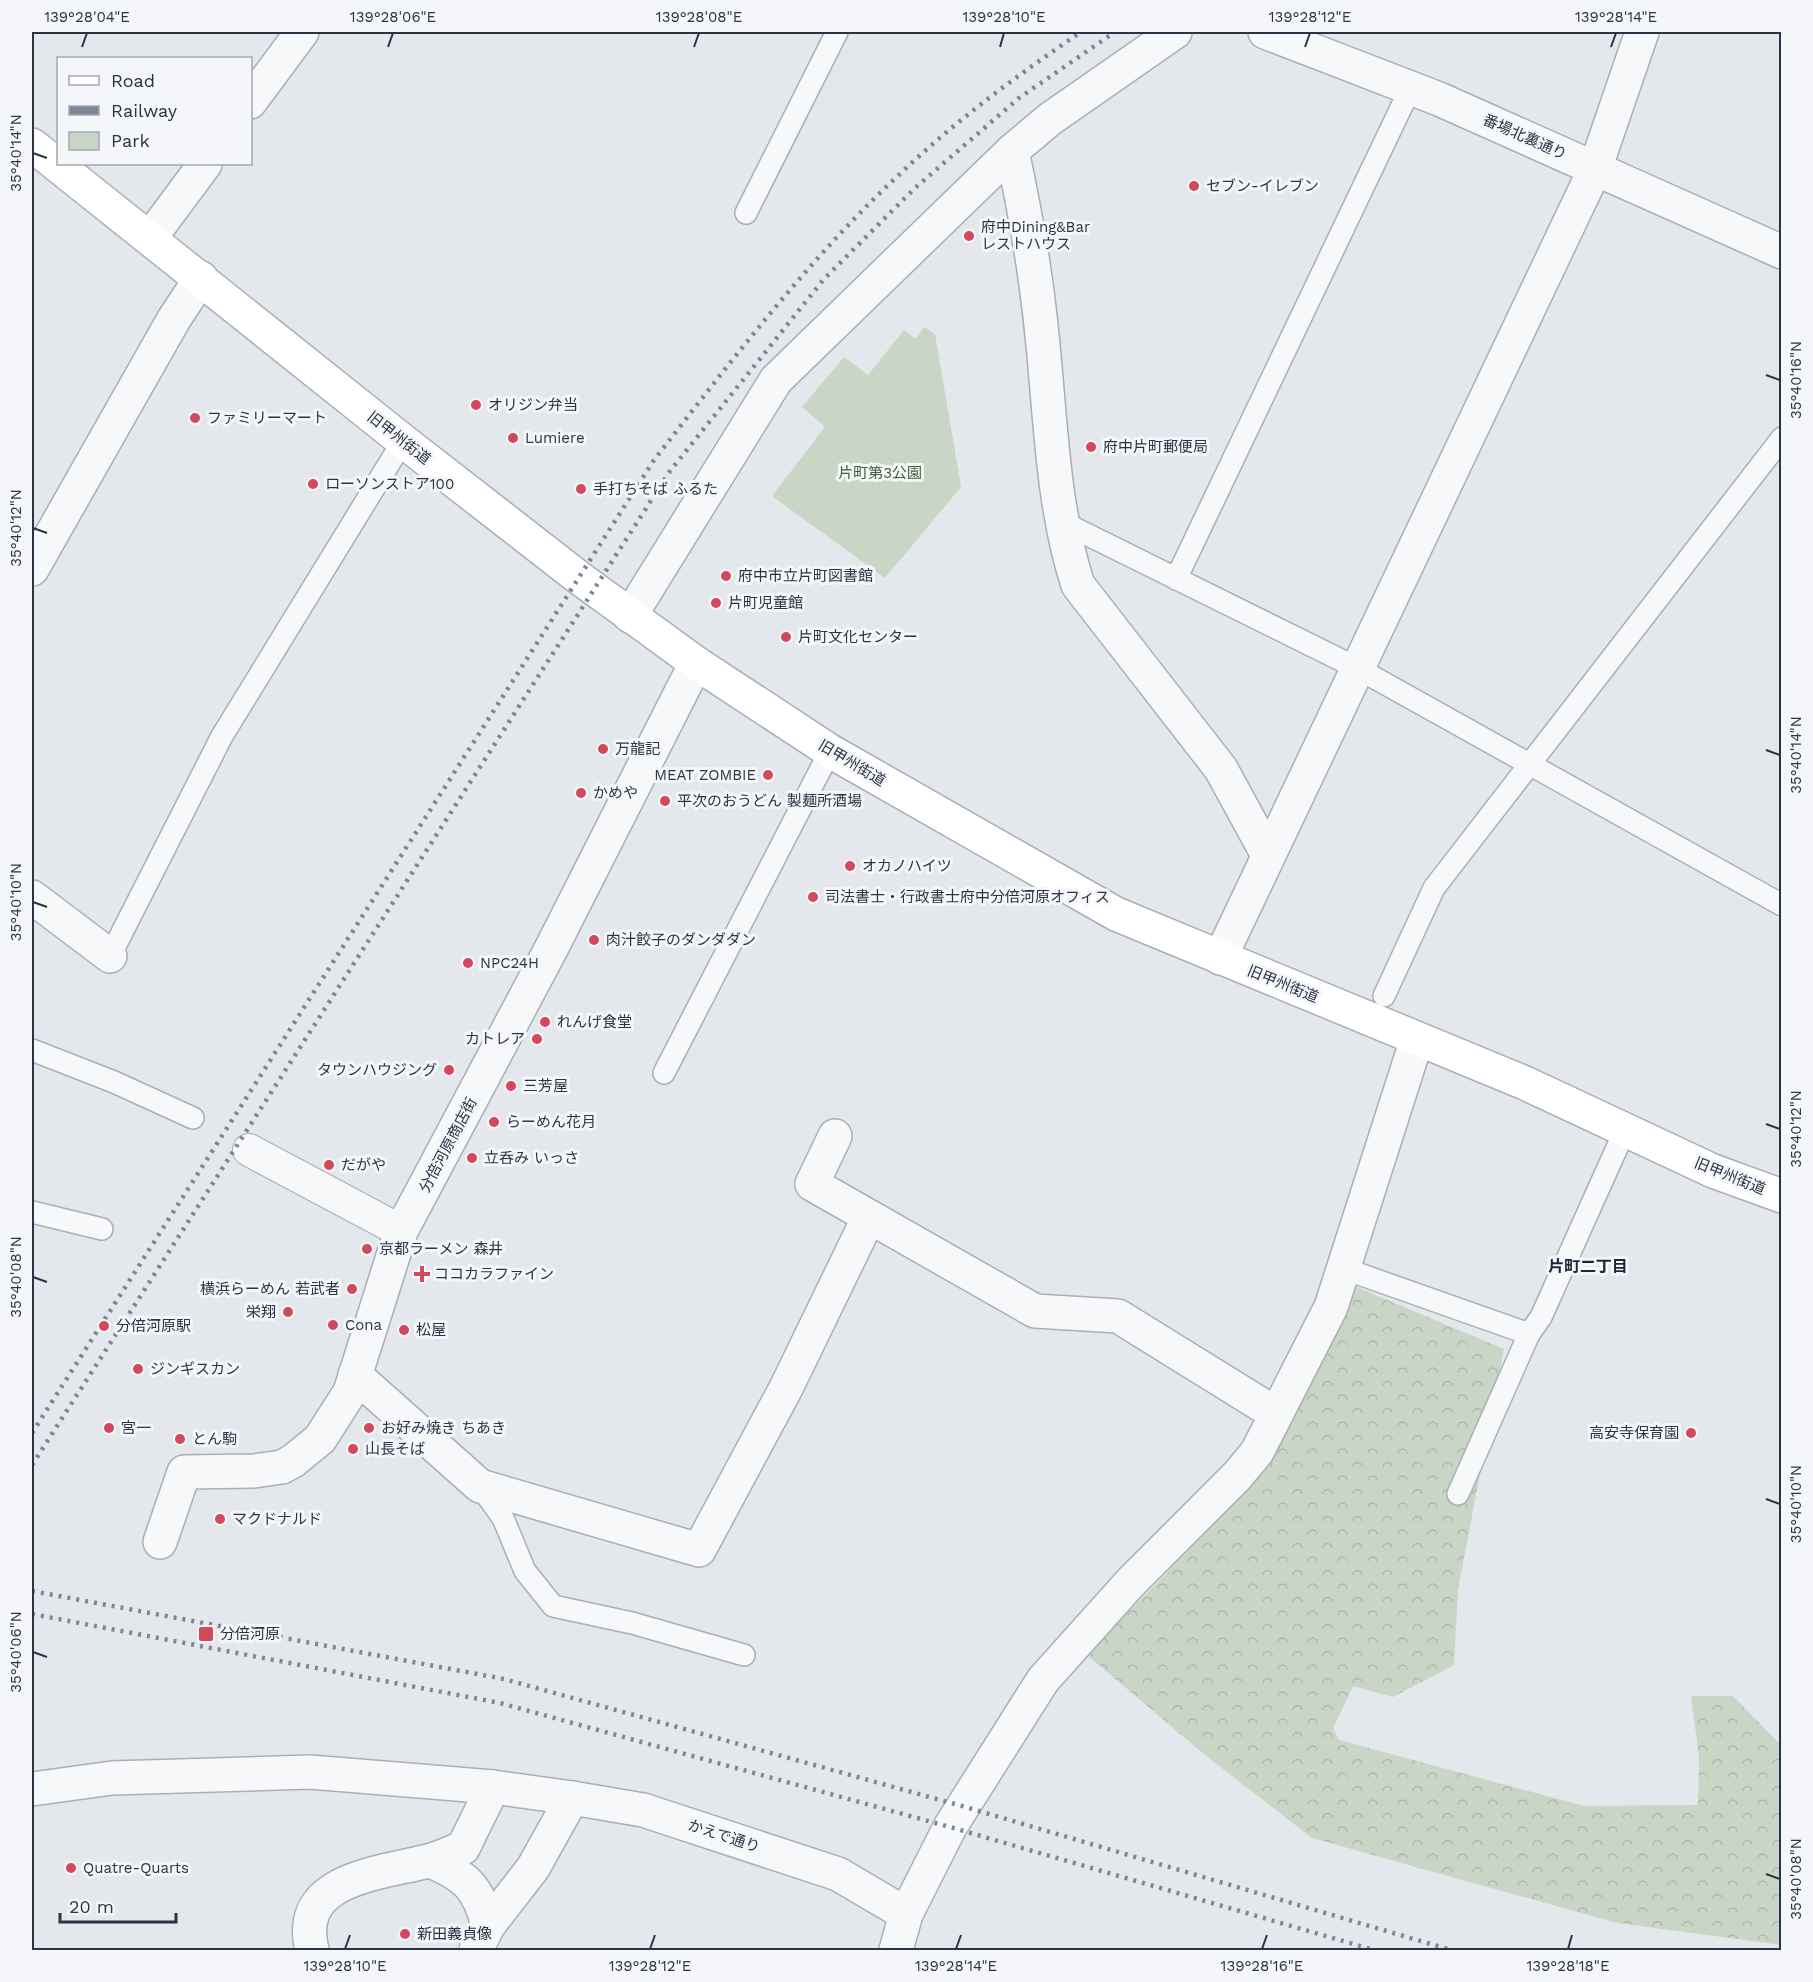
<svg xmlns="http://www.w3.org/2000/svg" width="1813" height="1982" viewBox="0 0 1813 1982" font-family="'Work Sans','Noto Sans JP',sans-serif">
  <style>
    .forest { fill: url(#forest-crowns) }
    .park { fill: #c9d6c5 }
    .lines { fill: none; stroke-linecap: round; stroke-linejoin: round }
    .service-casing { stroke: #a9aeb7; stroke-width: 24 }
    .pedestrian-casing { stroke: #a9aeb7; stroke-width: 34 }
    .minor-casing { stroke: #a9aeb7; stroke-width: 36 }
    .tertiary-casing { stroke: #a9aeb7; stroke-width: 36 }
    .secondary-casing { stroke: #a9aeb7; stroke-width: 36 }
    .service { stroke: #f7f8fa; stroke-width: 21 }
    .pedestrian { stroke: #f7f8fa; stroke-width: 32 }
    .minor { stroke: #f7f8fa; stroke-width: 33 }
    .tertiary { stroke: #f7f8fa; stroke-width: 33 }
    .secondary { stroke: #fff; stroke-width: 33 }
    .rail { stroke: #7d8696; stroke-width: 4.5; stroke-dasharray: 3 6; stroke-linecap: butt }
    .ticks { fill: none; stroke: #2b3445; stroke-width: 2 }
    .poi-dot { fill: #d1495b; stroke: #f4f6f9; stroke-width: 2 }
    .labels { text-anchor: middle; dominant-baseline: central; stroke-width: 6; stroke-linejoin: round; paint-order: stroke }
    .street-label { font-size: 15px; fill: #2b3445; stroke: #f4f6f9 }
    .poi-label { font-size: 15px; fill: #2b3445; stroke: #f4f6f9; text-anchor: start }
    .park-label { font-size: 15px; fill: #3f6138; stroke: #f4f6f9 }
    .neighbourhood-label { font-size: 16px; font-weight: bold; fill: #1d2536; stroke: #f4f6f9 }
    .neatline { fill: none; stroke: #2b3445; stroke-width: 2 }
    .ticks-label { font-size: 15px; text-anchor: middle; fill: #2b3445 }
  </style>
  <defs>
    <pattern id="forest-crowns" width="20" height="18" patternUnits="userSpaceOnUse" patternTransform="scale(1.5)"><rect width="20" height="18" fill="#c9d6c5"/><path d="M2 6a3 3 0 1 1 6 0M12 15a3 3 0 1 1 6 0" fill="none" stroke="#adb8ab"/></pattern>
  </defs>
  <rect width="100%" height="100%" fill="#e4e7ec"/>
  <polygon class="forest" points="1354,1286 1504,1349 1458,1589 1454,1665 1393,1697 1353,1686 1333,1728 1339,1740 1584,1806 1698,1805 1699,1757 1691,1696 1733,1696 1781,1745 1781,1945 1617,1923 1312,1838 1210,1759 1087,1655 1210,1528 1324,1354"/>
  <polygon class="park" points="924,327 935,334 961,487 885,578 772,496 825,427 802,407 844,357 868,375 904,330 916,339"/>
  <g class="lines">
    <defs>
      <g id="service">
        <polyline points="746,213 837,32"/>
        <polyline points="1064,523 1357,668 1782,905"/>
        <polyline points="1176,579 1410,89"/>
        <polyline points="110,956 222,736 403,441"/>
        <polyline points="1384,996 1434,888 1782,438"/>
        <polyline points="32,1050 114,1082 193,1118"/>
        <polyline points="664,1073 830,751"/>
        <polyline points="32,1212 102,1229"/>
        <polyline points="1345,1269 1529,1334 1541,1317 1625,1130"/>
        <polyline points="480,1486 503,1518 525,1571 553,1606 632,1623 744,1655"/>
        <polyline points="1458,1494 1529,1334"/>
      </g>
      <polyline id="pedestrian" points="249,1150 401,1231"/>
      <g id="minor">
        <polyline points="1265,32 1439,99 1782,252"/>
        <polyline points="250,102 302,32"/>
        <path d="M1012 151C1026 215 1037 280 1043 345 1051 426 1053 508 1078 585L1221 769 1268 855"/>
        <polyline points="150,238 205,164"/>
        <polyline points="32,569 174,319 201,278"/>
        <polyline points="630,616 776,380 1012,151 1050,119 1175,32"/>
        <polyline points="32,897 110,956"/>
        <polyline points="835,1136 812,1184 1035,1311 1118,1316 1276,1414"/>
        <polyline points="355,1375 480,1486 699,1550 786,1388 868,1219"/>
        <polyline points="160,1542 184,1472 254,1471 282,1467 293,1461 320,1439 350,1392 401,1231 551,949 696,663"/>
        <path d="M431 1861C466 1876 479 1888 488 1926"/>
        <path d="M312 1950C294 1878 379 1874 428 1861 440 1858 452 1852 463 1848L493 1787"/>
        <polyline points="476,1950 488,1926 533,1868 572,1798"/>
      </g>
      <g id="tertiary">
        <polyline points="1220,958 1595,169 1642,32"/>
        <polyline points="32,1789 112,1778 310,1772 493,1787 572,1798 643,1810 838,1874 906,1914"/>
        <polyline points="896,1950 906,1914 950,1827 1043,1680 1131,1582 1237,1476 1257,1452 1331,1307 1417,1039"/>
      </g>
      <polyline id="secondary" points="32,145 403,441 578,577 696,663 830,751 1116,914 1525,1083 1713,1171 1782,1196"/>
    </defs>
    <use href="#service" class="service-casing"/>
    <use href="#pedestrian" class="pedestrian-casing"/>
    <use href="#minor" class="minor-casing"/>
    <use href="#tertiary" class="tertiary-casing"/>
    <use href="#secondary" class="secondary-casing"/>
    <use href="#service" class="service"/>
    <use href="#pedestrian" class="pedestrian"/>
    <use href="#minor" class="minor"/>
    <use href="#tertiary" class="tertiary"/>
    <use href="#secondary" class="secondary"/>
    <g class="rail">
      <path d="M32 1433 654 460C732 360 810 257 903 171 958 119 1019 74 1081 32"/>
      <polyline points="32,1465 670,471 824,279 915,188 1019,98 1115,32"/>
      <polyline points="32,1591 504,1679 962,1806 1451,1950"/>
      <polyline points="32,1614 500,1703 950,1827 1374,1950"/>
    </g>
  </g>
  <path class="ticks" d="M82 47 87 33M388 47 393 33M694 47 699 33M1000 47 1004 33M1305 47 1310 33M1611 47 1616 33M33 153 47 158M1766 375 1780 380M33 528 47 533M1766 750 1780 755M33 902 47 907M1766 1124 1780 1129M33 1277 47 1282M1766 1499 1780 1504M33 1652 47 1657M1766 1874 1780 1879M345 1949 350 1935M650 1949 655 1935M956 1949 961 1935M1262 1949 1267 1935M1568 1949 1572 1935"/>
  <g class="poi-dot">
    <circle cx="1194" cy="186" r="6"/>
    <circle cx="969" cy="236" r="6"/>
    <circle cx="476" cy="405" r="6"/>
    <circle cx="195" cy="418" r="6"/>
    <circle cx="513" cy="438" r="6"/>
    <circle cx="1091" cy="447" r="6"/>
    <circle cx="313" cy="484" r="6"/>
    <circle cx="581" cy="489" r="6"/>
    <circle cx="726" cy="576" r="6"/>
    <circle cx="716" cy="603" r="6"/>
    <circle cx="786" cy="637" r="6"/>
    <circle cx="603" cy="749" r="6"/>
    <circle cx="768" cy="775" r="6"/>
    <circle cx="581" cy="793" r="6"/>
    <circle cx="665" cy="801" r="6"/>
    <circle cx="850" cy="866" r="6"/>
    <circle cx="813" cy="897" r="6"/>
    <circle cx="594" cy="940" r="6"/>
    <circle cx="468" cy="963" r="6"/>
    <circle cx="545" cy="1022" r="6"/>
    <circle cx="537" cy="1039" r="6"/>
    <circle cx="449" cy="1070" r="6"/>
    <circle cx="511" cy="1086" r="6"/>
    <circle cx="494" cy="1122" r="6"/>
    <circle cx="472" cy="1158" r="6"/>
    <circle cx="329" cy="1165" r="6"/>
    <circle cx="367" cy="1249" r="6"/>
    <path d="M419 1265h6v6h6v6h-6v6h-6v-6h-6v-6h6z"/>
    <circle cx="352" cy="1289" r="6"/>
    <circle cx="288" cy="1312" r="6"/>
    <circle cx="333" cy="1325" r="6"/>
    <circle cx="104" cy="1326" r="6"/>
    <circle cx="404" cy="1330" r="6"/>
    <circle cx="138" cy="1369" r="6"/>
    <circle cx="109" cy="1428" r="6"/>
    <circle cx="369" cy="1428" r="6"/>
    <circle cx="1691" cy="1433" r="6"/>
    <circle cx="180" cy="1439" r="6"/>
    <circle cx="353" cy="1449" r="6"/>
    <circle cx="220" cy="1519" r="6"/>
    <rect x="198" y="1626" width="16" height="16" rx="3"/>
    <circle cx="71" cy="1868" r="6"/>
    <circle cx="405" cy="1934" r="6"/>
  </g>
  <g class="labels">
    <g class="street-label">
      <text transform="translate(1525 137) rotate(24)">番場北裏通り</text>
      <text transform="translate(399 438) rotate(38)">旧甲州街道</text>
      <text transform="translate(852 763) rotate(31)">旧甲州街道</text>
      <text transform="translate(1283 984) rotate(22)">旧甲州街道</text>
      <text transform="translate(448 1145) rotate(-62)">分倍河原商店街</text>
      <text transform="translate(1730 1176) rotate(22)">旧甲州街道</text>
      <text transform="translate(724 1836) rotate(18)">かえで通り</text>
    </g>
    <g class="poi-label">
      <text x="1206" y="186">セブン-イレブン</text>
      <text x="981" y="227">府中Dining&amp;Bar<tspan x="981" dy="17">レストハウス</tspan></text>
      <text x="488" y="405">オリジン弁当</text>
      <text x="207" y="418">ファミリーマート</text>
      <text x="525" y="438">Lumiere</text>
      <text x="1103" y="447">府中片町郵便局</text>
      <text x="325" y="484">ローソンストア100</text>
      <text x="593" y="489">手打ちそば ふるた</text>
      <text x="738" y="576">府中市立片町図書館</text>
      <text x="728" y="603">片町児童館</text>
      <text x="798" y="637">片町文化センター</text>
      <text x="615" y="749">万龍記</text>
      <text x="756" y="775" text-anchor="end">MEAT ZOMBIE</text>
      <text x="593" y="793">かめや</text>
      <text x="677" y="801">平次のおうどん 製麺所酒場</text>
      <text x="862" y="866">オカノハイツ</text>
      <text x="825" y="897">司法書士・行政書士府中分倍河原オフィス</text>
      <text x="606" y="940">肉汁餃子のダンダダン</text>
      <text x="480" y="963">NPC24H</text>
      <text x="557" y="1022">れんげ食堂</text>
      <text x="525" y="1039" text-anchor="end">カトレア</text>
      <text x="437" y="1070" text-anchor="end">タウンハウジング</text>
      <text x="523" y="1086">三芳屋</text>
      <text x="506" y="1122">らーめん花月</text>
      <text x="484" y="1158">立呑み いっさ</text>
      <text x="341" y="1165">だがや</text>
      <text x="379" y="1249">京都ラーメン 森井</text>
      <text x="434" y="1274">ココカラファイン</text>
      <text x="340" y="1289" text-anchor="end">横浜らーめん 若武者</text>
      <text x="276" y="1312" text-anchor="end">栄翔</text>
      <text x="345" y="1325">Cona</text>
      <text x="116" y="1326">分倍河原駅</text>
      <text x="416" y="1330">松屋</text>
      <text x="150" y="1369">ジンギスカン</text>
      <text x="121" y="1428">宮一</text>
      <text x="381" y="1428">お好み焼き ちあき</text>
      <text x="1679" y="1433" text-anchor="end">高安寺保育園</text>
      <text x="192" y="1439">とん駒</text>
      <text x="365" y="1449">山長そば</text>
      <text x="232" y="1519">マクドナルド</text>
      <text x="220" y="1634">分倍河原</text>
      <text x="83" y="1868">Quatre-Quarts</text>
      <text x="417" y="1934">新田義貞像</text>
    </g>
    <g class="park-label">
      <text x="880" y="473">片町第3公園</text>
    </g>
    <g class="neighbourhood-label">
      <text x="1588" y="1266">片町二丁目</text>
    </g>
  </g>
  <rect width="1813" height="1982" fill="none" stroke="#f4f6f9" stroke-width="66"/>
  <rect x="57" y="57" width="195" height="108" fill="#f4f6f9" stroke="#a4a8b1" stroke-width="1.5"/>
  <rect x="69" y="76" width="30" height="9" fill="#ffffff" stroke="#a4a8b1" stroke-width="1.5"/>
  <text x="111" y="87" font-size="18" fill="#2b3445">Road</text>
  <rect x="69" y="106" width="30" height="9" fill="#7d8696" stroke="#a4a8b1" stroke-width="1.5"/>
  <text x="111" y="117" font-size="18" fill="#2b3445">Railway</text>
  <rect x="69" y="132" width="30" height="18" fill="#c9d6c5" stroke="#a4a8b1" stroke-width="1.5"/>
  <text x="111" y="147" font-size="18" fill="#2b3445">Park</text>
  <path d="M60 1913v9h116v-9" fill="none" stroke="#2b3445" stroke-width="3"/>
  <text x="69" y="1913" font-size="18" fill="#2b3445" stroke="#f4f6f9" stroke-width="4.5" paint-order="stroke">20 m</text>
  <rect x="33" y="33" width="1747" height="1916" class="neatline"/>
  <g class="ticks-label">
    <text x="87" y="22">139°28'04"E</text>
    <text x="393" y="22">139°28'06"E</text>
    <text x="699" y="22">139°28'08"E</text>
    <text x="1004" y="22">139°28'10"E</text>
    <text x="1310" y="22">139°28'12"E</text>
    <text x="1616" y="22">139°28'14"E</text>
    <text transform="translate(16 153) rotate(-90)" y="5">35°40'14"N</text>
    <text transform="translate(1796 380) rotate(-90)" y="5">35°40'16"N</text>
    <text transform="translate(16 528) rotate(-90)" y="5">35°40'12"N</text>
    <text transform="translate(1796 755) rotate(-90)" y="5">35°40'14"N</text>
    <text transform="translate(16 902) rotate(-90)" y="5">35°40'10"N</text>
    <text transform="translate(1796 1129) rotate(-90)" y="5">35°40'12"N</text>
    <text transform="translate(16 1277) rotate(-90)" y="5">35°40'08"N</text>
    <text transform="translate(1796 1504) rotate(-90)" y="5">35°40'10"N</text>
    <text transform="translate(16 1652) rotate(-90)" y="5">35°40'06"N</text>
    <text transform="translate(1796 1879) rotate(-90)" y="5">35°40'08"N</text>
    <text x="345" y="1971">139°28'10"E</text>
    <text x="650" y="1971">139°28'12"E</text>
    <text x="956" y="1971">139°28'14"E</text>
    <text x="1262" y="1971">139°28'16"E</text>
    <text x="1568" y="1971">139°28'18"E</text>
  </g>
</svg>
